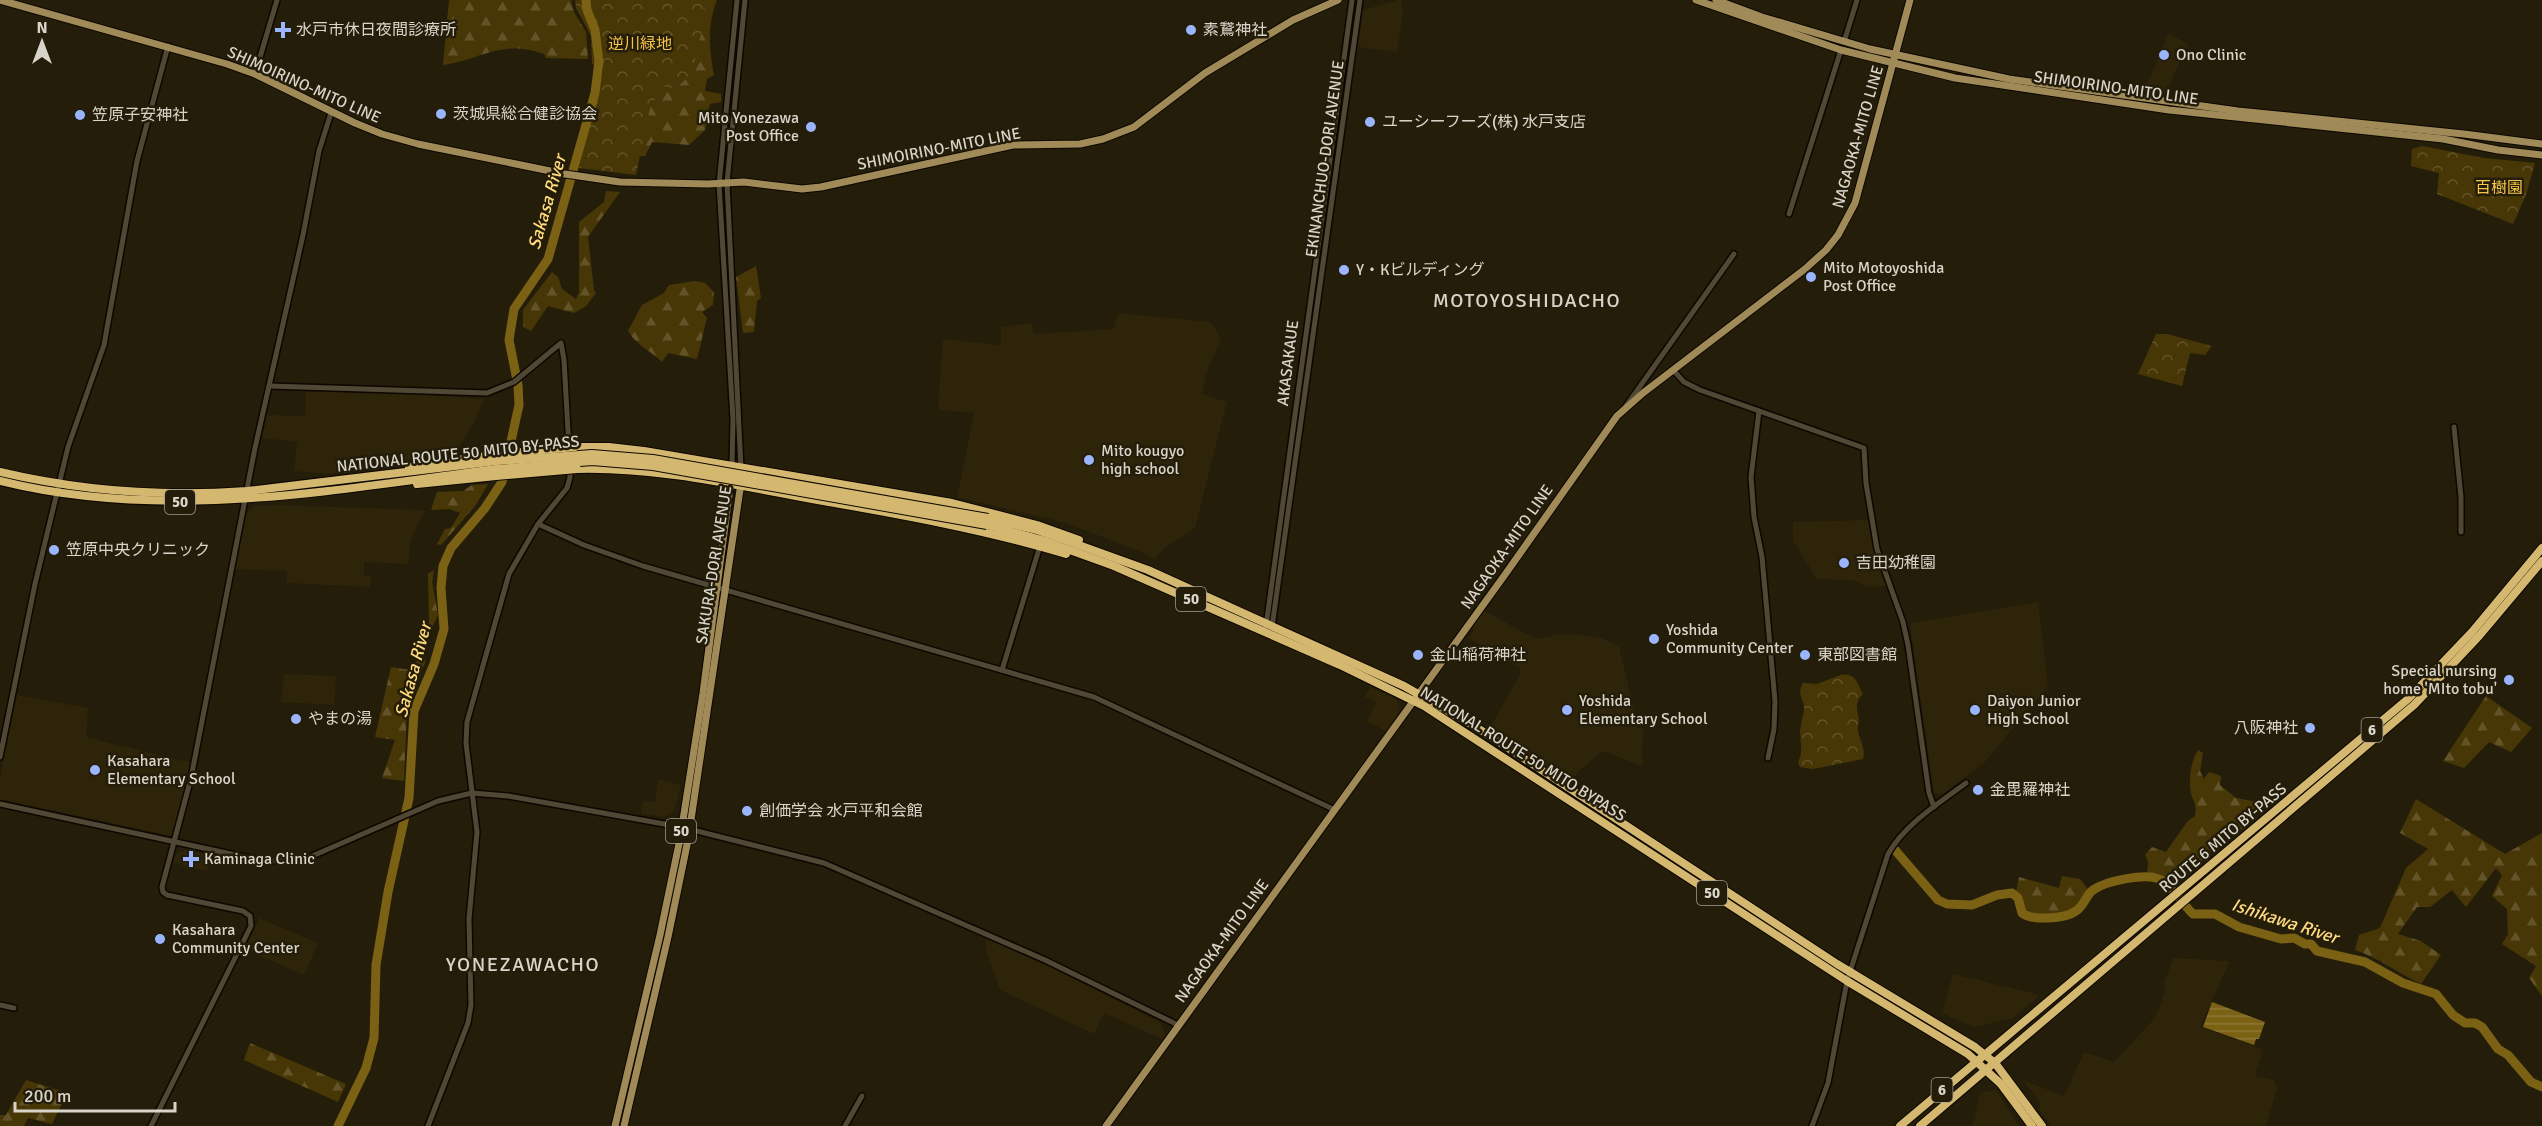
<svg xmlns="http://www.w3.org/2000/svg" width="2542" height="1126" viewBox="0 0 2542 1126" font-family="Signika,'Noto Sans JP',sans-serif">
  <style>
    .built { fill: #2e240a }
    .forest { fill: url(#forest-firs) }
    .park { fill: url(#park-crowns) }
    .water { fill: url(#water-rules) }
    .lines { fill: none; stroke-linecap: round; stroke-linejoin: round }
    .river { stroke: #7b6114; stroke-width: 9 }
    .minor-casing { stroke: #0d0700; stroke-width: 8 }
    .major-casing { stroke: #0d0700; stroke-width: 9 }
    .highway-casing { stroke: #0d0700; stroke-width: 10 }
    .minor { stroke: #504835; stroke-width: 5 }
    .major { stroke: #a08b58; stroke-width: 7 }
    .highway { stroke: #d5b870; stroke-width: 8 }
    .highway-bridge-casing { stroke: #0d0700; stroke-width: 10; stroke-linecap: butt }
    .highway-bridge { stroke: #d5b870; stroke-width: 8 }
    .poi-dot { fill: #9ab5fd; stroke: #241d0a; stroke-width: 2 }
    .labels { text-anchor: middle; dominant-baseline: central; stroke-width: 5; stroke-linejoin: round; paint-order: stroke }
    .shield { fill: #241d0a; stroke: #a39d90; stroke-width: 1.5 }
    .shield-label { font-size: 15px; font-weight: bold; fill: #d9d4c9 }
    .poi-label { font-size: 16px; fill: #d9d4c9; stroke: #241d0a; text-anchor: start }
    .park-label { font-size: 16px; fill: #f4c546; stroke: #241d0a }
    .street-label { font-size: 16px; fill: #d9d4c9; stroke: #241d0a }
    .water-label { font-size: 18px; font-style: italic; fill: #ffda7d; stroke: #241d0a }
    .quarter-label { font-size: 20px; letter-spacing: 1.5px; fill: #d9d4c9; stroke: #241d0a }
  </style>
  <defs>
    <pattern id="forest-firs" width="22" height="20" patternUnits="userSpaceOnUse" patternTransform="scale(1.5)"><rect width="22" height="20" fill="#483706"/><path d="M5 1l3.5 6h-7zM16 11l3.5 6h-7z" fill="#625329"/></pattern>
    <pattern id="park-crowns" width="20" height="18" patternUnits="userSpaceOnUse" patternTransform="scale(1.5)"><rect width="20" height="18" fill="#483706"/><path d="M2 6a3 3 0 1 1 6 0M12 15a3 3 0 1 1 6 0" fill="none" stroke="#625329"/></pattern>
    <pattern id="water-rules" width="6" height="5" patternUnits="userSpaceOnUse" patternTransform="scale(1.5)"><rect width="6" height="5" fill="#7b6114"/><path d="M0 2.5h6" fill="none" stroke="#8d7735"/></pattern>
  </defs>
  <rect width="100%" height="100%" fill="#241d0a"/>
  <g class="built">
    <polygon points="1398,0 1401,0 1403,12 1397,52 1358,47 1363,10"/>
    <polygon points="2168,33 2189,45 2178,65 2166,93 2149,92 2144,84 2150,79"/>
    <polygon points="1118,313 1211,322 1221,339 1206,374 1202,394 1227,402 1195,528 1162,550 1155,560 1144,553 1066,523 957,497 974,413 940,410 938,408 943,339 1001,345 1001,327 1032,323 1034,334 1114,329"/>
    <polygon points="306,391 406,394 484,399 475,421 457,450 433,448 426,457 328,474 294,471 297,442 262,438 267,415 305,416"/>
    <polygon points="276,505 425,510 411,540 408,564 364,562 364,576 371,576 370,587 287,583 287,571 235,569 246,513 255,506"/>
    <polygon points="1868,520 1888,586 1868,587 1852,580 1817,579 1793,541 1793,522"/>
    <polygon points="2038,602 2048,686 1984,763 1941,795 1934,793 1910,623"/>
    <polygon points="1484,611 1537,639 1559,634 1581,635 1601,638 1619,646 1638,728 1643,728 1642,766 1603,751 1580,770 1571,782 1489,729 1521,673 1519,667 1468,638 1474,630 1472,628"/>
    <polygon points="284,674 336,676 334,705 281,702"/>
    <polygon points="1370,687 1396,699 1401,709 1387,731 1367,722 1376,702 1365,697"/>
    <polygon points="17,695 88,708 86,737 191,763 172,836 0,799 0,778"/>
    <polygon points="658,779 681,785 674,811 664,817 641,814 643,801 655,802"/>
    <polygon points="186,850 210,856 207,871 173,863 177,853"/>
    <polygon points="259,918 318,943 304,975 245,949"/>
    <polygon points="986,939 1036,960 1161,1023 1165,1035 1162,1039 1104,1013 1094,1034 1000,990 988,956 985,943"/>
    <polygon points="2173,958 2230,961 2200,1027 2263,1049 2255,1076 2274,1080 2277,1088 2266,1126 2052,1126 2040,1112 2039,1101 2023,1080 2064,1096 2084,1052 2114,1062 2153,1020 2159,1009 2166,987 2163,986"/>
    <polygon points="1953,974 2040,995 2011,1020 2009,1019 1974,1027 1942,1013"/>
    <polygon points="1996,1090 2019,1126 1973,1126 1979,1096 1984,1092"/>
  </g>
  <g class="forest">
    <path d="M449 0H571L574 12 586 32 588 59 546 58 544 54C501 39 482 59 443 65Z"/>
    <path d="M647 0H717C707 25 709 49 714 75L707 79 705 91 721 94V102L710 104 705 130 689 145 652 142 645 156 628 157Z"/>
    <polygon points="606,191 620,192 588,237 594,290 596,293 586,306 574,313 548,306 531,331 523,327 523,310 552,272 558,277 562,289 576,299 579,292 579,222 604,202"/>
    <polygon points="756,266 761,298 757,301 754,332 743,333 736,277"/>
    <path d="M695 281 705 283 714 292 713 305 702 312 707 318 697 359 668 353 662 362C651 351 636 345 628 331L642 305 664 293 669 285Z"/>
    <polygon points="488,484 476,505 441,545 437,544 445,529 451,528 460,513 449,509 431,510 437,492 463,491 472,485"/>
    <polygon points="434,570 432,582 438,615 426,640 429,621 428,574"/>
    <polygon points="419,658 426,660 407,708 404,781 382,778 395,740 375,737 391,667 410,670"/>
    <polygon points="2486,696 2532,728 2511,752 2489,742 2464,768 2443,761"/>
    <path d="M2198 750 2203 753 2200 771 2204 779 2209 772 2221 776 2220 785 2236 798 2262 803 2249 824 2174 882 2147 874 2148 862 2145 855 2152 847 2166 852 2187 822 2195 816C2197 803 2194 804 2191 793 2188 780 2191 761 2198 750Z"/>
    <path d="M2416 799 2505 854 2542 833V996L2529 978 2536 966 2502 944 2508 934 2507 909 2492 896 2502 875 2496 868 2466 907 2452 890 2430 907H2417L2398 934 2421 941 2441 955 2421 984C2398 973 2379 958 2355 950L2359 935 2380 928 2406 868 2428 849 2400 833Z"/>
    <path d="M2062 876 2080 879 2088 889 2073 911C2059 916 2037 918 2024 911L2016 893 2019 877 2059 888Z"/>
    <polygon points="250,1043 346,1084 338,1102 244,1060"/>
    <polygon points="26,1080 67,1093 52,1124 28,1118 24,1126 0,1126 0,1115 6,1115"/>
  </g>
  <g class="park">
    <polygon points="575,0 704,0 705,16 692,74 675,89 658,85 654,103 651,103 636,175 579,168 603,70 592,64 591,36 576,8"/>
    <polygon points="2422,146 2484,158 2535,163 2526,195 2513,224 2437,194 2439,173 2411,166 2412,149"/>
    <polygon points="2156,334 2167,334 2212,346 2205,355 2190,353 2182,386 2138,374"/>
    <path d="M1841 675C1855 672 1857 683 1863 694 1853 704 1858 710 1859 721 1859 724 1857 727 1858 730 1859 740 1866 748 1863 759L1813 769 1800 767 1798 762C1805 749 1798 739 1801 725 1801 720 1804 715 1804 710 1805 698 1796 697 1803 683L1817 684Z"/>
  </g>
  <polygon class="water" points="2212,1002 2265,1022 2259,1039 2256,1039 2254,1045 2203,1027"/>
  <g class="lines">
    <g class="river">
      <path d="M1895 850 1938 900 1947 904 1972 905 1997 895 2012 893 2018 898 2022 913C2032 921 2065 919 2076 911 2084 906 2086 895 2093 890 2106 881 2147 872 2161 880 2172 887 2183 904 2193 914H2215L2239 927 2281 939 2294 938 2305 944H2311L2317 951 2365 962 2403 983 2436 994 2453 1015 2465 1023H2475L2482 1027 2498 1049 2508 1055 2531 1082 2542 1087"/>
      <polyline points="338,1126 366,1068 374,1038 376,965 388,892 409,798 414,711 434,664 444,629 441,588 443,566 451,548 485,508 502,482 519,405 518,385 509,340 514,309 548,259 595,93 599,61 595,30 587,10 586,0"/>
    </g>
    <defs>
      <g id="minor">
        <polyline points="1844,42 1857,0"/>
        <polyline points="255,74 277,0"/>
        <polyline points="1789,214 1841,50"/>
        <polyline points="1673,370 1684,382 1700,390 1864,448 1866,483 1877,549 1903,622 1908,645 1929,793 1934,807"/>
        <polyline points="270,386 487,393 514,382 561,343 564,360 569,448"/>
        <polyline points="1626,406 1734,254"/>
        <polyline points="1759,411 1751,477 1754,517 1762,557 1775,701 1774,729 1768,758"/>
        <polyline points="2454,427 2461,497 2461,532"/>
        <polyline points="732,466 733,419 719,184 737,0"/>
        <polyline points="741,468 727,183 745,0"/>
        <polyline points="538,524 584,545 643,566 1094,697 1335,810"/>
        <polyline points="1266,626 1352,0"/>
        <polyline points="1272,627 1360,0"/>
        <polyline points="1002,670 1040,546"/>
        <polyline points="0,757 35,584 68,447 104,345 137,161 168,46"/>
        <polyline points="0,804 245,857 276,861 310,857 438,801 472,793 508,796 681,827 824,863 1045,960 1178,1025"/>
        <polyline points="0,1005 14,1008"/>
        <polyline points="151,1126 251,926 250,916 243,911 167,895 163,892 162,887 191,778 255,448 303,235 319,151 331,113"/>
        <polyline points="428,1126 468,1023 471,1005 469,919 477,832 466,743 467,722 509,574 538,524 567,488 570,477 570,467"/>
        <polyline points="845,1126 862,1096"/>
        <path d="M1812 1126 1828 1083 1847 981 1888 854C1905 824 1939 803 1966 783"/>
      </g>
      <g id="major">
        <polyline points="0,0 227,64 255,74 355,123 382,134 418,144 565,174 620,182 708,184 744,182 802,189 821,187 1013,145 1080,144 1103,139 1134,127 1205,73 1293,20 1338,0"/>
        <polyline points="1696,0 1841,50 1955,78 2169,110 2443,139 2498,150 2542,155"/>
        <polyline points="1716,0 1762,17 1870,49 2009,79 2238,111 2464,134 2542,144"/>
        <polyline points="615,1126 660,935 680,839 703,693 731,480"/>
        <polyline points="624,1126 668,937 688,840 741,483"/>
        <polyline points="1106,1126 1504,576 1617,416 1643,393 1805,269 1826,250 1838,235 1855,203 1910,0"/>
      </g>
      <g id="highway">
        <polyline points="575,447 609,447 644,451 952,503 1037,525 1079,540"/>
        <polyline points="409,467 500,454"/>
        <path d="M577 469C656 467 735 485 812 499 898 514 983 529 1066 554"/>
        <path d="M0 472C80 491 164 497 247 491L497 461"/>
        <path d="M0 481C165 522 331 490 497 469"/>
        <polyline points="417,484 496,476"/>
        <polyline points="988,518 1037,530 1148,570 1404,686 1476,727 1837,964 1975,1047 1995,1063 2042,1126"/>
        <polyline points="987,525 1042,540 1114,566 1340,665 1424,706 1847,981 1968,1054 2001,1084 2032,1126"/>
        <polyline points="1900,1126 2408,699 2472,632 2542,548"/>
        <polyline points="1920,1126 2414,705 2479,636 2542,561"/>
      </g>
    </defs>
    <use href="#minor" class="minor-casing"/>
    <use href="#major" class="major-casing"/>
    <use href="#highway" class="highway-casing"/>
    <use href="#minor" class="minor"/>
    <use href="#major" class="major"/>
    <use href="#highway" class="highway"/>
    <defs>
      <g id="highway-bridge">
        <polyline points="500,454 575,447"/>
        <polyline points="497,461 592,454 653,459 988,518"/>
        <polyline points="497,469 592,461 653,466 987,525"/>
        <polyline points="496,476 577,469"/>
      </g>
    </defs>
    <use href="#highway-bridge" class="highway-bridge-casing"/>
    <use href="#highway-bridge" class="highway-bridge"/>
  </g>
  <g class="poi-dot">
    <path d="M280 21h6v6h6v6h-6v6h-6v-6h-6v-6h6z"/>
    <circle cx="1191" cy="30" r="6"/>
    <circle cx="2164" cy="55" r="6"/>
    <circle cx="441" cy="114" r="6"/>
    <circle cx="80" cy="115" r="6"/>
    <circle cx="1370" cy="122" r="6"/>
    <circle cx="811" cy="127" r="6"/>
    <circle cx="1344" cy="270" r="6"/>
    <circle cx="1811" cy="277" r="6"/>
    <circle cx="1089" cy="460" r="6"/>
    <circle cx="54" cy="550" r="6"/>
    <circle cx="1844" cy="563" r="6"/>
    <circle cx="1654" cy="639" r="6"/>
    <circle cx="1418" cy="655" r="6"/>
    <circle cx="1805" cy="655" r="6"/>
    <circle cx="2509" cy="680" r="6"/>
    <circle cx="1567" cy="710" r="6"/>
    <circle cx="1975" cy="710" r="6"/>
    <circle cx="296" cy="719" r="6"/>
    <circle cx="2310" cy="728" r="6"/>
    <circle cx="95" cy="770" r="6"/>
    <circle cx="1978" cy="790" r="6"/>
    <circle cx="747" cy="811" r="6"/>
    <path d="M188 850h6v6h6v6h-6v6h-6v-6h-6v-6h6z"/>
    <circle cx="160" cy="939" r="6"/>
  </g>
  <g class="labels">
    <g class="shield">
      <rect x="165" y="490" width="30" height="24" rx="4.5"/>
      <rect x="1176" y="587" width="30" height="24" rx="4.5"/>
      <rect x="2361.5" y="718" width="21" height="24" rx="4.5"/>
      <rect x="666" y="819" width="30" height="24" rx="4.5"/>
      <rect x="1697" y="881" width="30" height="24" rx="4.5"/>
      <rect x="1931.5" y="1078" width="21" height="24" rx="4.5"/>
    </g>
    <g class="shield-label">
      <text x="180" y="502">50</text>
      <text x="1191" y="599">50</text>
      <text x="2372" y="730">6</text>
      <text x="681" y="831">50</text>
      <text x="1712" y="893">50</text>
      <text x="1942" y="1090">6</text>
    </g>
    <g class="poi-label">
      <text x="296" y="30">水戸市休日夜間診療所</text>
      <text x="1203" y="30">素鵞神社</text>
      <text x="2176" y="55">Ono Clinic</text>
      <text x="453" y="114">茨城県総合健診協会</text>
      <text x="92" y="115">笠原子安神社</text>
      <text x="799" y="118" text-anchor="end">Mito Yonezawa<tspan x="799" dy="18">Post Office</tspan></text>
      <text x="1382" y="122">ユーシーフーズ(株) 水戸支店</text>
      <text x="1823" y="268">Mito Motoyoshida<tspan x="1823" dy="18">Post Office</tspan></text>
      <text x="1356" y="270">Y・Kビルディング</text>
      <text x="1101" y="451">Mito kougyo<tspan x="1101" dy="18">high school</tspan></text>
      <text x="66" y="550">笠原中央クリニック</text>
      <text x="1856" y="563">吉田幼稚園</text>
      <text x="1666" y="630">Yoshida<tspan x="1666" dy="18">Community Center</tspan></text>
      <text x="1430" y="655">金山稲荷神社</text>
      <text x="1817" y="655">東部図書館</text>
      <text x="2497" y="671" text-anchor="end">Special nursing<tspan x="2497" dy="18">home 'MIto tobu'</tspan></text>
      <text x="1579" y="701">Yoshida<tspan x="1579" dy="18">Elementary School</tspan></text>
      <text x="1987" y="701">Daiyon Junior<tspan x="1987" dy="18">High School</tspan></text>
      <text x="308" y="719">やまの湯</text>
      <text x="2298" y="728" text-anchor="end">八阪神社</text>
      <text x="107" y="761">Kasahara<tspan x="107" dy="18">Elementary School</tspan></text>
      <text x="1990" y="790">金毘羅神社</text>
      <text x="759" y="811">創価学会 水戸平和会館</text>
      <text x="204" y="859">Kaminaga Clinic</text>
      <text x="172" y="930">Kasahara<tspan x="172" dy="18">Community Center</tspan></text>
    </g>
    <g class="park-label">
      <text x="640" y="44">逆川緑地</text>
      <text x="2499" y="188">百樹園</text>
    </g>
    <g class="street-label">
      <text transform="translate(304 85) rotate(24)">SHIMOIRINO-MITO LINE</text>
      <text transform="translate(2116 88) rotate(8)">SHIMOIRINO-MITO LINE</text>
      <text transform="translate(1858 137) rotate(-74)">NAGAOKA-MITO LINE</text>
      <text transform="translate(939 149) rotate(-11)">SHIMOIRINO-MITO LINE</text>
      <text transform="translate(1325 159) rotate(-82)">EKINANCHUO-DORI AVENUE</text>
      <text transform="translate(1288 363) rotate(-83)">AKASAKAUE</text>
      <text transform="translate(458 454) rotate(-6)">NATIONAL ROUTE 50 MITO BY-PASS</text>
      <text transform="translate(1507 547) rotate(-55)">NAGAOKA-MITO LINE</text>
      <text transform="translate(714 565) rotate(-81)">SAKURA-DORI AVENUE</text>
      <text transform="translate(1523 754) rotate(32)">NATIONAL ROUTE 50 MITO BYPASS</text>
      <text transform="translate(2223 838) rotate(-40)">ROUTE 6 MITO BY-PASS</text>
      <text transform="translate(1222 941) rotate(-54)">NAGAOKA-MITO LINE</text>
    </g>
    <g class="water-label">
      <text transform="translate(547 202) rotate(-74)">Sakasa River</text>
      <text transform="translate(413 670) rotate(-75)">Sakasa River</text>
      <text transform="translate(2285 921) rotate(18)">Ishikawa River</text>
    </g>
    <g class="quarter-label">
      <text x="1527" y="300">MOTOYOSHIDACHO</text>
      <text x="523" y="964">YONEZAWACHO</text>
    </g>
  </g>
  <g transform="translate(42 42)" stroke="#241d0a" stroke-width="4.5" paint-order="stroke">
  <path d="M0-4.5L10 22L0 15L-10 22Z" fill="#d9d4c9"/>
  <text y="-9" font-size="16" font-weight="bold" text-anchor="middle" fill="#d9d4c9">N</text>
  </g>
  <path d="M15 1102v9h160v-9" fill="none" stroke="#d9d4c9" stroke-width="3"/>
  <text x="24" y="1102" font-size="18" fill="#d9d4c9" stroke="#241d0a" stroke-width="4.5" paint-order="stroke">200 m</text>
</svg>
